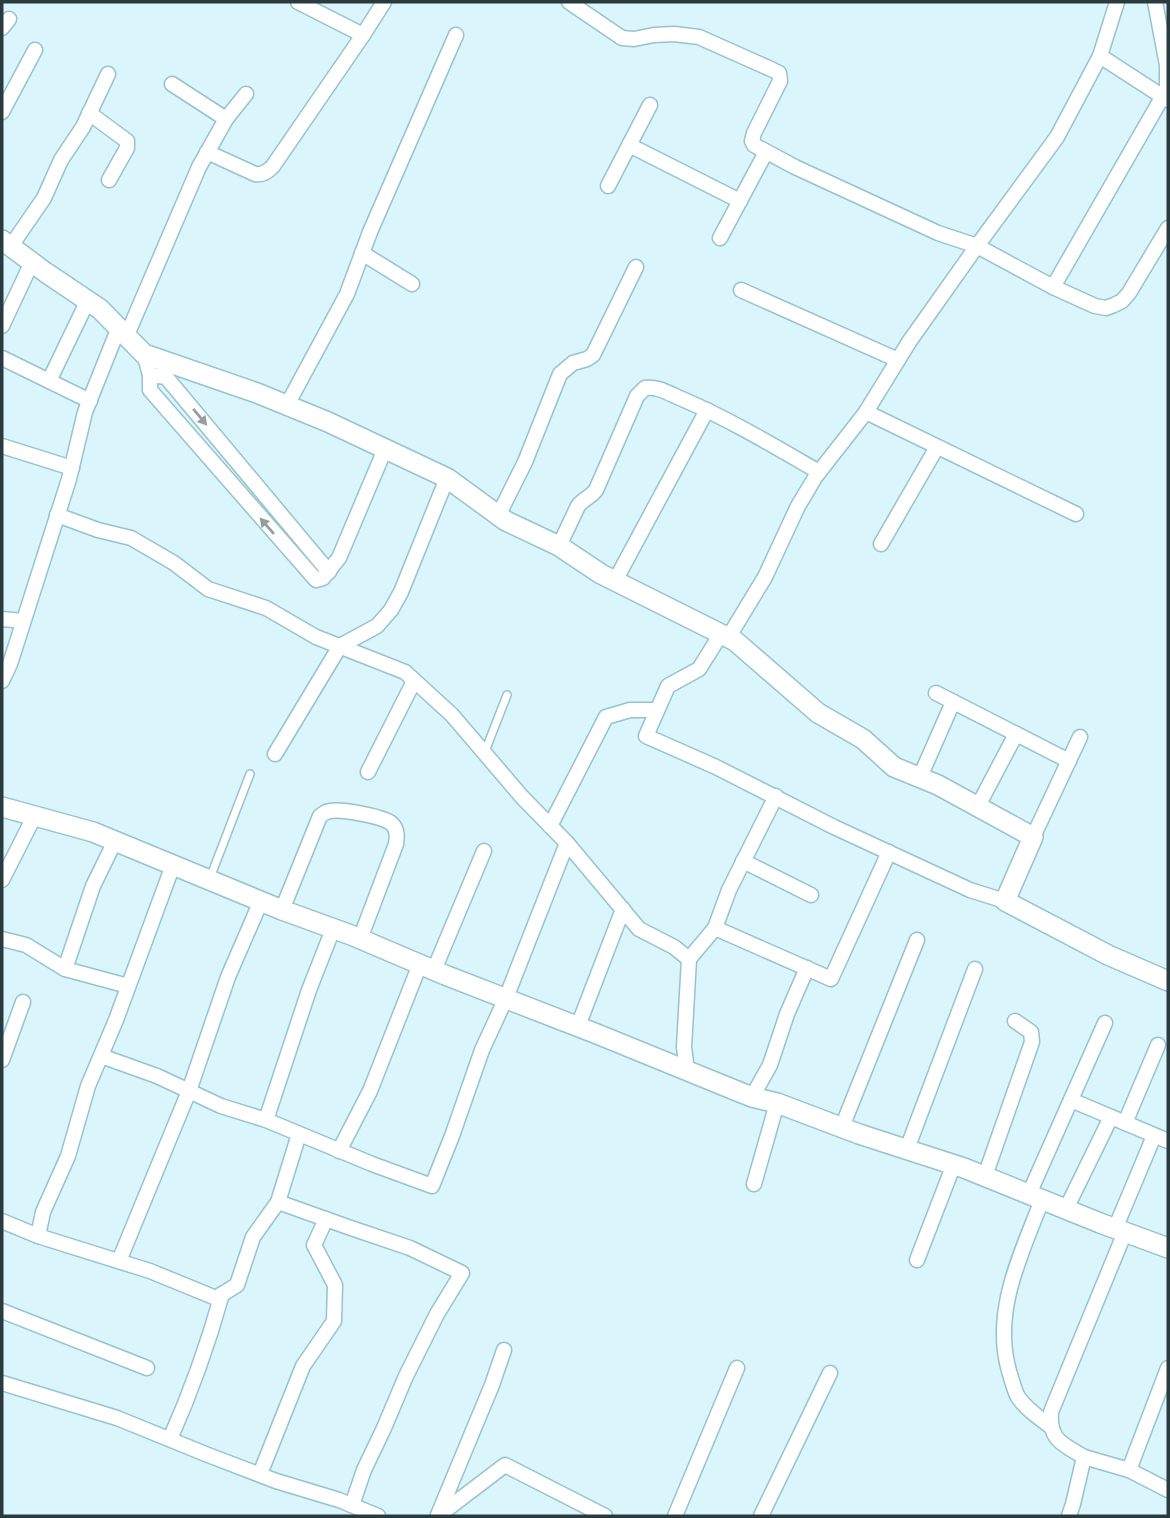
<svg xmlns="http://www.w3.org/2000/svg" width="1170" height="1518" viewBox="0 0 1170 1518" font-family="'Asap Condensed',sans-serif">
  <style>
    .lines { fill: none; stroke-linecap: round; stroke-linejoin: round }
    .lane-casing { stroke: #96c3cd; stroke-width: 10 }
    .street-casing { stroke: #96c3cd; stroke-width: 17 }
    .secondary-casing { stroke: #96c3cd; stroke-width: 22 }
    .lane { stroke: #fff; stroke-width: 7 }
    .street { stroke: #fff; stroke-width: 14 }
    .secondary { stroke: #fff; stroke-width: 19 }
    .oneway { fill: #949d9f }
  </style>
  <rect width="100%" height="100%" fill="#daf5fb"/>
  <g class="lines">
    <defs>
      <g id="lane">
        <polyline points="484,754 507,695"/>
        <polyline points="210,878 250,774"/>
      </g>
      <g id="street">
        <polyline points="298,2 363,35"/>
        <polyline points="569,2 622,38 634,39 654,35 674,34 699,37 773,70 779,73 780,81 754,133 752,141 754,145 795,167 938,233 977,246 1053,287 1095,306 1106,308 1114,305 1122,301 1129,293 1168,228"/>
        <polyline points="2,28 9,19"/>
        <polyline points="1100,56 1168,100"/>
        <polyline points="172,84 226,119"/>
        <polyline points="2,112 35,50"/>
        <polyline points="89,113 127,141 127,148 109,180"/>
        <polyline points="629,145 740,201"/>
        <path d="M207 152 255 174C263 175 267 172 273 166L363 35 384 2"/>
        <polyline points="608,186 650,105"/>
        <polyline points="720,238 766,152"/>
        <polyline points="11,246 44,198 61,160 83,127 108,74"/>
        <polyline points="362,253 412,284"/>
        <polyline points="1053,287 1167,89 1167,65 1155,2"/>
        <polyline points="741,290 898,360"/>
        <polyline points="2,326 32,262"/>
        <polyline points="127,335 199,167 226,119 246,94"/>
        <polyline points="144,354 150,375 150,390 316,580 323,578 339,558 385,449"/>
        <polyline points="2,358 90,401"/>
        <polyline points="150,375 166,377 329,572"/>
        <polyline points="49,381 88,300"/>
        <polyline points="287,405 347,294 370,232 456,35"/>
        <polyline points="866,412 1076,514"/>
        <polyline points="2,446 72,468"/>
        <polyline points="57,515 98,530 131,538 174,563 208,589 266,608 316,637 405,672 452,715 522,797 567,843 639,929 674,947 689,959 684,1047 687,1070"/>
        <polyline points="498,516 525,462 560,374 573,363 587,359 593,355 636,267"/>
        <polyline points="881,544 937,447"/>
        <path d="M559 546 578 506C583 499 591 497 596 490L637 396 645 388C658 386 670 394 682 399 729 419 774 446 819 472"/>
        <polyline points="615,581 707,410"/>
        <polyline points="2,619 23,621"/>
        <polyline points="721,634 699,669 668,686 646,736 716,767 834,827 970,890 1005,901"/>
        <polyline points="728,638 765,577 798,506 816,476 866,412 909,342 977,246 1057,137 1100,56 1117,2"/>
        <polyline points="2,681 10,664 69,479 85,412 119,327"/>
        <polyline points="936,693 1069,761"/>
        <polyline points="275,754 340,646 377,626 391,610 401,592 447,478"/>
        <polyline points="368,772 414,681"/>
        <polyline points="920,777 953,702"/>
        <polyline points="978,806 1016,734"/>
        <polyline points="550,826 606,717 630,710 657,710"/>
        <polyline points="1033,837 1080,737"/>
        <polyline points="743,861 811,895"/>
        <polyline points="2,880 35,815"/>
        <path d="M282 910 320 816C325 813 324 812 330 811 342 809 381 816 391 823 398 829 397 837 396 844L360 939"/>
        <polyline points="715,928 831,979 889,852"/>
        <polyline points="2,939 26,945 65,969 128,986"/>
        <polyline points="689,959 715,928 729,890 776,796"/>
        <polyline points="65,969 93,886 115,841"/>
        <polyline points="434,970 484,851"/>
        <polyline points="578,1026 623,909"/>
        <polyline points="101,1056 157,1076 221,1106 266,1120 372,1164 432,1186 452,1136 482,1050 506,998 567,843"/>
        <polyline points="2,1060 23,1002"/>
        <polyline points="752,1097 770,1065 787,1014 807,968"/>
        <polyline points="1071,1100 1168,1141"/>
        <polyline points="266,1120 309,990 333,929"/>
        <polyline points="1125,1123 1158,1045"/>
        <polyline points="842,1127 917,940"/>
        <polyline points="907,1149 975,969"/>
        <polyline points="339,1151 370,1091 420,964"/>
        <polyline points="985,1176 1032,1042 1031,1032 1015,1021"/>
        <polyline points="754,1184 777,1103"/>
        <polyline points="1029,1194 1105,1023"/>
        <path d="M1042 1200C1021 1254 992 1312 1009 1371 1012 1380 1014 1390 1018 1397 1026 1409 1038 1417 1050 1426"/>
        <polyline points="278,1202 299,1134"/>
        <polyline points="1066,1209 1111,1117"/>
        <polyline points="2,1221 38,1236 43,1212 68,1156 88,1086 116,1020 173,865"/>
        <polyline points="1115,1229 1154,1136"/>
        <polyline points="38,1236 150,1271 216,1298 237,1285 253,1237 278,1202 348,1227 410,1248 462,1273 437,1314 406,1376 384,1428 364,1470 352,1505"/>
        <polyline points="917,1260 954,1164"/>
        <polyline points="119,1261 189,1091 228,977 261,901"/>
        <polyline points="2,1311 147,1368"/>
        <polyline points="2,1383 117,1418 208,1455 276,1481 339,1500 378,1516"/>
        <path d="M170 1439C191 1392 208 1344 222 1294"/>
        <path d="M1084 1457C1063 1444 1049 1441 1051 1412L1125 1232"/>
        <polyline points="1129,1470 1168,1368"/>
        <polyline points="260,1474 303,1366 334,1321 335,1285 314,1245 326,1219"/>
        <polyline points="438,1515 492,1385 504,1350"/>
        <polyline points="438,1516 505,1465 605,1516"/>
        <polyline points="675,1516 737,1368"/>
        <polyline points="761,1516 830,1373"/>
        <polyline points="1069,1516 1073,1504 1084,1457 1129,1470 1168,1490"/>
      </g>
      <g id="secondary">
        <polyline points="2,240 45,272 100,309 144,354 257,393 328,422 447,478 506,521 559,546 601,574 735,641 818,713 863,739 894,767 938,785 1033,837 1005,901 1108,955 1168,981"/>
        <polyline points="2,807 93,832 282,910 351,935 445,975 597,1034 737,1091 752,1097 777,1103 859,1134 964,1168 1100,1223 1168,1248"/>
      </g>
    </defs>
    <use href="#lane" class="lane-casing"/>
    <use href="#street" class="street-casing"/>
    <use href="#secondary" class="secondary-casing"/>
    <use href="#lane" class="lane"/>
    <use href="#street" class="street"/>
    <use href="#secondary" class="secondary"/>
  </g>
  <defs><path id="oneway-solid" d="M-6-.8H1V-3.2L6.5 0L1 3.2V.8H-6Z" transform="scale(1.75)"/></defs>
  <g class="oneway">
    <use href="#oneway-solid" transform="translate(200 417) rotate(50)"/>
    <use href="#oneway-solid" transform="translate(267 526) rotate(-131)"/>
  </g>
  <rect width="1170" height="1518" fill="none" stroke="#293b3f" stroke-width="7"/>
</svg>
